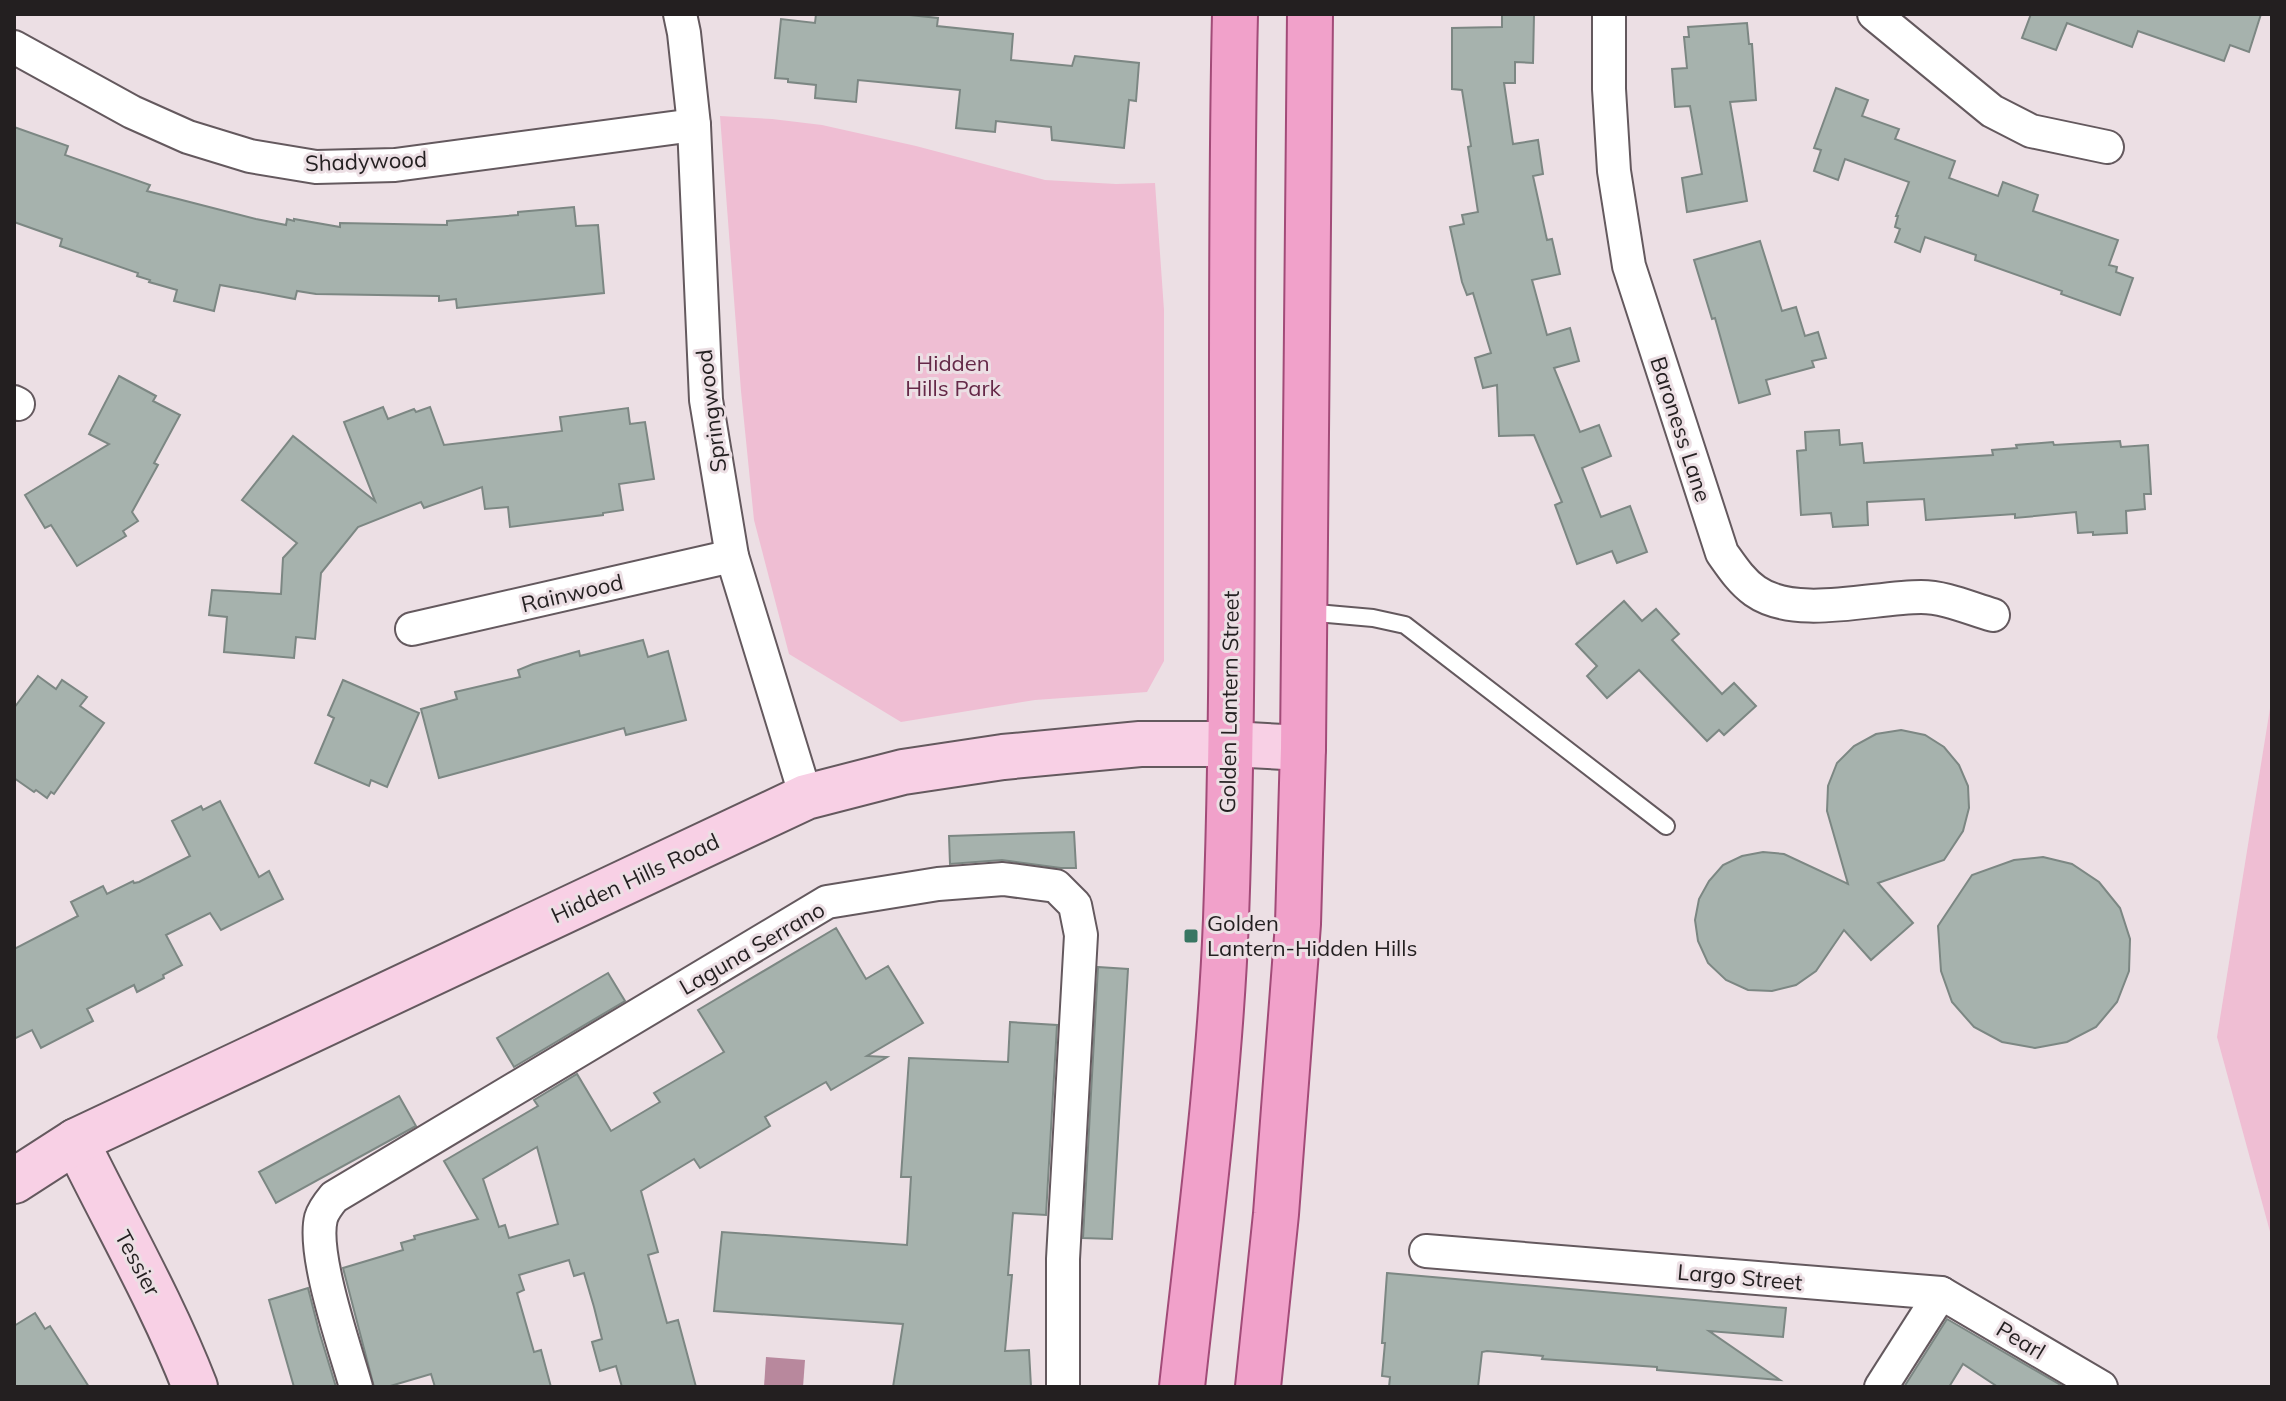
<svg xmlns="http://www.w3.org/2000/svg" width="2286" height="1401" viewBox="0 0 2286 1401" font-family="Mulish,sans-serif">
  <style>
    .green { fill: #efbed3 }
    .water { fill: #b8889d }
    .building { fill: #a6b2ad; stroke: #7c8783; stroke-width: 2; fill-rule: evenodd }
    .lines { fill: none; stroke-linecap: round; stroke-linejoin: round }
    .lane-casing { stroke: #64595e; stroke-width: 20 }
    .street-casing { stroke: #64595e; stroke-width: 36 }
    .secondary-casing { stroke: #64595e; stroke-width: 48 }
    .primary-casing { stroke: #a24b78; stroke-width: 48 }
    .lane { stroke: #fff; stroke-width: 16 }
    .street { stroke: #fff; stroke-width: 32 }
    .secondary { stroke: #f8d0e5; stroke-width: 44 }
    .primary { stroke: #f1a1ca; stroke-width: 44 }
    .poi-dot { fill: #387662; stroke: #ecdfe4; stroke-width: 3 }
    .labels { text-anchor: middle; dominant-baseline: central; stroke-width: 6; stroke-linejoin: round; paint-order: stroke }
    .street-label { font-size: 22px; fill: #231f20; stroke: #ecdfe4 }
    .park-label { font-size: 22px; fill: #652948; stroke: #ecdfe4 }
    .poi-label { font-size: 22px; fill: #231f20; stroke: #ecdfe4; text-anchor: start }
  </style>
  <rect width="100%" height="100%" fill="#ecdfe4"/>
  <g class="green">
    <polygon points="720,116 772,119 822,125 916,146 1045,180 1116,184 1155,183 1164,310 1164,661 1147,692 1035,700 901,722 789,654 754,520 741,391"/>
    <polygon points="2272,696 2272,1239 2217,1037"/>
  </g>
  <polygon class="water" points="766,1357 805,1360 803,1387 764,1387"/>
  <g class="building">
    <polygon points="816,14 900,14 938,18 937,26 1013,34 1011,60 1072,66 1075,56 1139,63 1136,101 1129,100 1124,148 1052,140 1051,127 996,121 995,132 956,128 960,90 858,80 856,102 815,98 816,85 788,82 788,79 775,78 781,19 815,23"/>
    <polygon points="2031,14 2261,14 2249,52 2230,45 2224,61 2138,31 2132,47 2067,23 2056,50 2022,38"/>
    <polygon points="1502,15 1534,15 1533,63 1515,62 1515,83 1504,83 1513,144 1538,140 1543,174 1533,176 1547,240 1552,239 1560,274 1532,280 1547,335 1570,328 1579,361 1554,368 1580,432 1599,425 1611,456 1582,468 1601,517 1630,506 1647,552 1617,563 1612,551 1577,564 1555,505 1562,502 1534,435 1499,436 1497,385 1483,388 1475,358 1491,353 1473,293 1467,295 1462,282 1450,227 1464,224 1462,215 1478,212 1468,147 1471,146 1462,90 1452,89 1452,28 1502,27"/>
    <polygon points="1747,23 1749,44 1752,44 1756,100 1730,102 1747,201 1687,212 1682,178 1702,174 1690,106 1675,107 1672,69 1687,68 1684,37 1689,37 1688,27"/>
    <polygon points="1836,88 1868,100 1862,116 1899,129 1895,139 1955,161 1949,178 1998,196 2003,182 2038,195 2033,211 2118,240 2109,265 2117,267 2116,272 2133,278 2120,315 2061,294 2062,291 1975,260 1976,255 1925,237 1920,252 1895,242 1900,229 1895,227 1898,216 1896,216 1909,182 1845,159 1838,180 1814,171 1821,150 1814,148"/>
    <polygon points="14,127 68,146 65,155 150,185 147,191 256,219 286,225 287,219 294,221 294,219 340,227 340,223 447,225 447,221 518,215 518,212 574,207 576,226 598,225 604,293 457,308 456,299 439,301 439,296 316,294 297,291 295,299 220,285 214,311 174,301 177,290 149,282 150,280 137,276 138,273 60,246 62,239 14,222"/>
    <polygon points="1760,241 1782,311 1796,307 1805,336 1818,332 1826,358 1812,361 1814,367 1766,380 1770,394 1739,403 1715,318 1712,319 1694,260"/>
    <polygon points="119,376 156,396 153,401 180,415 154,463 158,465 132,512 138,521 123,531 126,536 77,566 51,525 45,528 25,495 109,444 89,434"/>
    <polygon points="383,407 388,419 414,409 416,412 430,407 444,445 562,431 560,417 628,408 630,424 645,422 654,479 619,484 623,510 603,513 603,515 510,527 508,507 485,509 482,487 424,508 421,502 358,527 321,573 315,639 296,637 294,658 224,652 227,617 209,615 212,590 281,594 283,558 297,543 242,500 293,436 375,501 344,422"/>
    <polygon points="1839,430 1840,445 1862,443 1864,463 1993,455 1992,450 2017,448 2016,445 2053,442 2054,445 2120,441 2121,447 2148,445 2151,494 2144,494 2145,509 2126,511 2127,533 2093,535 2093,532 2078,533 2076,512 2015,518 2015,514 1926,520 1924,499 1867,502 1868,525 1833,527 1831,513 1801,515 1797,451 1806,450 1805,432"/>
    <polygon points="1624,601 1642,621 1656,609 1679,634 1672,640 1722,694 1734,683 1756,706 1724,735 1719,730 1707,741 1639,670 1607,698 1587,676 1597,666 1576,644"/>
    <polygon points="643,640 648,657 668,651 686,720 626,735 624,728 439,778 421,709 457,699 455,692 520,677 518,670 533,664 579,651 580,656"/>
    <polygon points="38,676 56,689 62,680 87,697 80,706 104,723 54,794 51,792 47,798 36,790 34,792 14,778 14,708"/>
    <polygon points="343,680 419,713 387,787 371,780 369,786 315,763 334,718 328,715"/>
    <polygon points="1901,730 1925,735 1944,747 1959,765 1968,786 1969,808 1963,831 1944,860 1878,883 1913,923 1871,960 1844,930 1816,971 1796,985 1772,991 1748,990 1726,980 1708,963 1698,941 1695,920 1699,899 1709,881 1723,865 1742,856 1763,852 1784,854 1848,884 1827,811 1828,786 1837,763 1854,746 1876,734"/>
    <polygon points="220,801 259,877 269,871 283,899 221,930 210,913 166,935 182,965 163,975 164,978 137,992 134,985 87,1009 93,1021 41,1048 32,1030 14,1039 14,949 78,916 71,902 103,886 107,894 133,881 134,883 139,882 190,856 172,821 201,806 203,810"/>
    <polygon points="1074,832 1076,868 1061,868 1002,860 950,864 949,836"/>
    <polygon points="2043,857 2072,864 2099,882 2120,908 2130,939 2129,971 2117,1002 2096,1027 2067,1042 2035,1048 2002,1042 1974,1027 1952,1002 1941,971 1938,926 1972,875 2014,860"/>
    <path d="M836 928 866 979 888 966 923 1023 867 1056 887 1057 831 1090 826 1082 765 1117 770 1126 700 1168 694 1159 641 1191 658 1252 648 1255 667 1323 678 1320 696 1387H622L616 1366 600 1371 592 1342 602 1339 594 1307 584 1273 574 1276 569 1260 519 1275 524 1290 517 1293 534 1352 541 1350 551 1387H435L431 1374 387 1387H374L343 1268 403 1250 401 1243 415 1239 414 1236 478 1219 444 1161 538 1106 534 1100 577 1074 611 1131 660 1102 654 1093 724 1052 698 1010ZM537 1147 558 1224 509 1238 505 1225 499 1227 483 1179Z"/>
    <polygon points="1098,967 1128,969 1112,1239 1083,1238"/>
    <polygon points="608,973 625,1001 514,1067 497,1038"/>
    <polygon points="1010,1022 1057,1025 1046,1215 1013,1213 1008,1275 1012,1275 1005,1351 1029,1350 1031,1387 893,1387 903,1324 714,1311 722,1232 907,1245 911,1177 901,1177 909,1058 1008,1062"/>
    <polygon points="399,1096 416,1126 276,1203 259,1172"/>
    <polygon points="1387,1273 1786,1308 1783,1337 1709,1331 1780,1380 1657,1370 1657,1367 1542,1359 1543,1356 1487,1351 1482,1352 1478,1387 1389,1387 1390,1377 1382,1376 1385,1343 1382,1343"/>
    <polygon points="308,1288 319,1331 336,1387 294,1387 269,1300"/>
    <polygon points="35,1313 45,1329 50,1326 89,1387 14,1387 14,1326"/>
    <polygon points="1947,1319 2064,1387 1998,1387 1963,1364 1949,1387 1904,1387"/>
  </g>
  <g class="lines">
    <defs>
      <polyline id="lane" points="1305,612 1373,618 1405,625 1666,826"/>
      <g id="street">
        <polyline points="680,14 684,33 694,125 706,400 732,556 806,797"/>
        <path d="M1609 14V89L1614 171 1629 266 1722 553C1732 567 1741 581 1755 591 1796 620 1873 597 1921 597 1945 597 1969 608 1993 615"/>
        <polyline points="1874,14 1992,111 2031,131 2107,147"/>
        <polyline points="14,47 132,112 188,137 250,156 316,167 395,165 694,125"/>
        <polyline points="14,402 18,404"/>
        <polyline points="412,629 732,556"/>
        <polyline points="1426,1251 1941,1293 2101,1387"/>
        <path d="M356 1387C345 1348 312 1254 321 1218 323 1211 329 1203 334 1197L827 902 938 884 1003 879 1056 886 1075 905 1081 935 1063 1259V1387"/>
        <polyline points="1881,1387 1941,1293"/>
      </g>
      <g id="secondary">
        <path d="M76 1141C116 1223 162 1302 195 1387"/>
        <polyline points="14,1181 76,1141 806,797 903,772 1003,757 1140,744 1230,744 1303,748"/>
      </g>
      <g id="primary">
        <path d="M1182 1387C1199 1232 1220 1075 1226 919 1237 618 1228 316 1235 14"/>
        <polyline points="1258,1387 1276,1214 1298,924 1303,748 1310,14"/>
      </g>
    </defs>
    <use href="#lane" class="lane-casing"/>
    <use href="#street" class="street-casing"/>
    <use href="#secondary" class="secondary-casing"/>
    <use href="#primary" class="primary-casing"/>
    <use href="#lane" class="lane"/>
    <use href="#street" class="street"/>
    <use href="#secondary" class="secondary"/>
    <use href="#primary" class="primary"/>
  </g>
  <rect class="poi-dot" x="1183" y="928" width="16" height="16" rx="4"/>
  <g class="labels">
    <g class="street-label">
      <text transform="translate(366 161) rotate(-2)">Shadywood</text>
      <text transform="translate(711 411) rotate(-97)">Springwood</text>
      <text transform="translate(1681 429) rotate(72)">Baroness Lane</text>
      <text transform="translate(572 593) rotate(-13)">Rainwood</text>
      <text transform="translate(1229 702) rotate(-89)">Golden Lantern Street</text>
      <text transform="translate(635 878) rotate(-25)">Hidden Hills Road</text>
      <text transform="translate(752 948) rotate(-30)">Laguna Serrano</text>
      <text transform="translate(138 1263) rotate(62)">Tessier</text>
      <text transform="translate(1740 1277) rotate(5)">Largo Street</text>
      <text transform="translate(2021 1340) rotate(31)">Pearl</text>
    </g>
    <g class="park-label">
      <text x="953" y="363">Hidden<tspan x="953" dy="25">Hills Park</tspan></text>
    </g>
    <g class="poi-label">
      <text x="1207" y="923">Golden<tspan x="1207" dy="25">Lantern-Hidden Hills</tspan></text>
    </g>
  </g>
  <rect width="2286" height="1401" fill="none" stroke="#231f20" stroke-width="32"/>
</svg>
